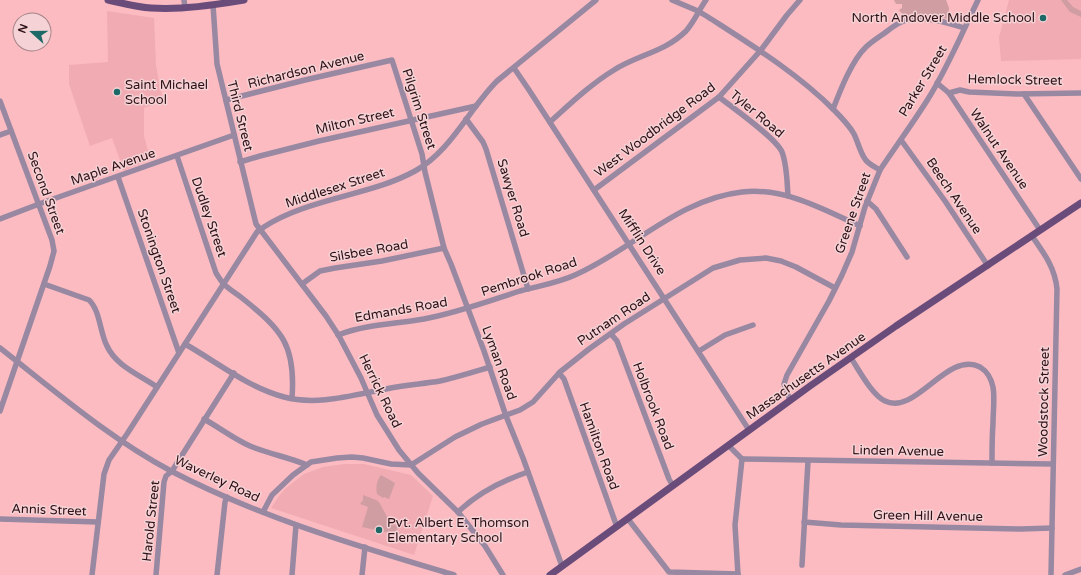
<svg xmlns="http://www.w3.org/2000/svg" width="1081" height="575" viewBox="0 0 1081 575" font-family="'Varela Round',sans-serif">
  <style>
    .built { fill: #f1abb2 }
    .green { fill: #cf9da2 }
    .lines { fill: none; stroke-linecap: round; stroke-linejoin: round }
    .minor { stroke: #9888a2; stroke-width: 5.5 }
    .major { stroke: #6a4c7b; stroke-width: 7 }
    .poi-dot { fill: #1c6967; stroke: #f4d2d5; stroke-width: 1.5 }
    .labels { text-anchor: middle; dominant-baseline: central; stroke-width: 3; stroke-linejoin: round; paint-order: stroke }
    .poi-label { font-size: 13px; fill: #2d1015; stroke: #f4d2d5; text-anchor: start }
    .street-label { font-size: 13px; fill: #2d1015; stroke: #f4d2d5 }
  </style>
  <rect width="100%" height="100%" fill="#fcbbc1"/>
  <g class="built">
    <polygon points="1009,0 1081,0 1081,59 1001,61 999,37"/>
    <polygon points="107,11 154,18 156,66 163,101 144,108 144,136 150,159 124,171 112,138 90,146 69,84 69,65 108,62"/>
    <polygon points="344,464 364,464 411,475 433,496 414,555 271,508 279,496 286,488 304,474 323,467"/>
  </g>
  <g class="green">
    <polygon points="894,0 946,0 949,8 948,19 928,15 904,16 899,10 902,8 902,4 896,4"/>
    <polygon points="1061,0 1067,0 1073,7 1081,11 1081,17 1070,12"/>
    <path d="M381 475 395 483 389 499 384 497 383 498 377 494C376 487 376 482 381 475Z"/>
    <polygon points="363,495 376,500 379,502 390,522 398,527 395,534 362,527 368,507 360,504 363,500"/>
  </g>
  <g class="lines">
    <g class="minor">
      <polyline points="184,0 185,7"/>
      <path d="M672 0 698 11 708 17C753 46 797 73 834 110 842 118 849 125 854 134 858 142 860 152 865 159 868 164 875 167 880 170L865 207 852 252 842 275 829 301 787 375 784 384 790 400"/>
      <polyline points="213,5 217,64 256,224 326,316 339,336 361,378 377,415 399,450 418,473 458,512 485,546 503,575"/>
      <polyline points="514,68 529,90 749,430"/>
      <polyline points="937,83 949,93 1040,230"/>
      <polyline points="949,93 960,90 969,92 1017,94 1081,93"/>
      <polyline points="1024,94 1081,179"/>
      <path d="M719 97C733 108 776 138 782 152 787 165 787 182 788 196"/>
      <polyline points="226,100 305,80 392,60 422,154 425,172 444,248 451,264 484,351 506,416 523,458 562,566"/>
      <polyline points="0,101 52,240 54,251 50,266 0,411"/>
      <path d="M833 109C840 91 852 60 866 47 872 41 879 37 886 32 891 28 898 23 904 21 923 15 946 22 964 28"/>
      <polyline points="466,119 483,142 486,149 528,289"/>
      <path d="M550 122C570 104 591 84 614 70 637 55 665 52 686 31 694 22 699 10 706 0"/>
      <polyline points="0,135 11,131"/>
      <polyline points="901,140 945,201 988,266"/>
      <path d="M177 156 216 273C218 276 220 280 223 283 228 289 236 293 242 298 282 330 296 345 292 398"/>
      <polyline points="240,162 260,156 319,141 476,106"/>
      <path d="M880 170C896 146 913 123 928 99 948 67 962 33 978 0"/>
      <polyline points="118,177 179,353"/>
      <polyline points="594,190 719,97 761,50 787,15 800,0"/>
      <polyline points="867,201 876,209 907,257"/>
      <polyline points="0,219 39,204 234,135"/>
      <path d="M1032 236C1044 253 1055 268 1057 289L1051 575"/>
      <path d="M44 284 89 300C100 310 100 333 107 346 116 366 140 375 157 387"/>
      <polyline points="302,284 320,271 335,268 382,261 444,248"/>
      <polyline points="611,334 617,341 669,479 673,486"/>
      <path d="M338 335C366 324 396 324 424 319 457 313 489 301 520 291 538 286 558 283 575 275 632 250 678 199 742 192 784 187 823 209 860 226"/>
      <path d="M185 344C217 362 247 387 284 397 317 406 353 395 386 389 404 385 422 384 440 381 457 377 473 372 490 367"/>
      <path d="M0 348C55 391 109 438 171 471 261 518 358 546 454 575"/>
      <polyline points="699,351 725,335 753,325"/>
      <path d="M851 358C859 370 872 395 885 401 916 416 947 350 980 367 988 372 991 378 993 387 995 398 993 412 993 423 992 437 992 450 992 463"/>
      <polyline points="559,373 564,379 617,527"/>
      <path d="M204 419C220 428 234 439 250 446 269 454 288 457 307 465"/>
      <polyline points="729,446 742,459"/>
      <polyline points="742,459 1053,464"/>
      <polyline points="263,512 272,495 293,475 311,462 337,458 352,457 363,458 391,464 411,465 455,437 482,424 520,410 533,402 560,372 589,349 624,324 713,268 740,260 766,258 781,261 796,267 835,288"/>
      <path d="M458 512C478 493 501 481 528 472"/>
      <polyline points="0,519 98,522"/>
      <polyline points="628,519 669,572 738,574"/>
      <polyline points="804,522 841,525 1021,529 1052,528"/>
      <polyline points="802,565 808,461"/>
      <path d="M92 575 104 474 109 460 127 434 257 232C267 224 279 218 291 213 331 196 377 192 415 171 451 151 469 109 497 81L596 0"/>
      <polyline points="156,575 164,482 166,476 172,471 234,373"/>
      <polyline points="217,575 225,502 227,497"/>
      <polyline points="292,575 296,525"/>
      <polyline points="362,575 365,547"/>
      <polyline points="738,575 735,525 742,459"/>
      <polyline points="1065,575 1081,569"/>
    </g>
    <g class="major">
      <path d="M108 0C122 3 136 7 151 8 182 10 214 5 244 0"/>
      <polyline points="550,575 810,386 896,326 1081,203"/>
    </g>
  </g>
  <g class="poi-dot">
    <circle cx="1043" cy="18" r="4"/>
    <circle cx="117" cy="92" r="4"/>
    <circle cx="379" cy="530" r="4"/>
  </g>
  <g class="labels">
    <g class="poi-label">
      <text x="1035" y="18" text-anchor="end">North Andover Middle School</text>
      <text x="125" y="85">Saint Michael<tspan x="125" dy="15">School</tspan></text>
      <text x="387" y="523">Pvt. Albert E. Thomson<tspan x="387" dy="15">Elementary School</tspan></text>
    </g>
    <g class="street-label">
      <text transform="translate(306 70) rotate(-14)">Richardson Avenue</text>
      <text transform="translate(1015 80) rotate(1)">Hemlock Street</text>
      <text transform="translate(923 81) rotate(-59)">Parker Street</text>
      <text transform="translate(419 109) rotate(72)">Pilgrim Street</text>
      <text transform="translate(757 114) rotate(40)">Tyler Road</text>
      <text transform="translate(240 116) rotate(76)">Third Street</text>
      <text transform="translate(355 121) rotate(-13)">Milton Street</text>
      <text transform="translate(655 130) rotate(-37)">West Woodbridge Road</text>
      <text transform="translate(999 149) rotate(56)">Walnut Avenue</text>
      <text transform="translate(113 167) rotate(-19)">Maple Avenue</text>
      <text transform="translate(335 188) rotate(-18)">Middlesex Street</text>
      <text transform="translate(46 193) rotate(70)">Second Street</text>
      <text transform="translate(954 196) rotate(56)">Beech Avenue</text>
      <text transform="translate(513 198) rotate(73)">Sawyer Road</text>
      <text transform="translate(853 213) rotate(-71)">Greene Street</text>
      <text transform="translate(209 217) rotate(71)">Dudley Street</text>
      <text transform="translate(642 242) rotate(57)">Mifflin Drive</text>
      <text transform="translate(369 251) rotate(-10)">Silsbee Road</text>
      <text transform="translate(159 261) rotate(71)">Stonington Street</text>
      <text transform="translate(529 277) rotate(-18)">Pembrook Road</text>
      <text transform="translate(401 310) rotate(-10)">Edmands Road</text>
      <text transform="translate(614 319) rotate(-34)">Putnam Road</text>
      <text transform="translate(499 363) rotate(70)">Lyman Road</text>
      <text transform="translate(806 376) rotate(-35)">Massachusetts Avenue</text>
      <text transform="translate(380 391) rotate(64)">Herrick Road</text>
      <text transform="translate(1044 402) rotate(-89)">Woodstock Street</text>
      <text transform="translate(653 406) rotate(69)">Holbrook Road</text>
      <text transform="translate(599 446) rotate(70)">Hamilton Road</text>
      <text transform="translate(898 451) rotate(1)">Linden Avenue</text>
      <text transform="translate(217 479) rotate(25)">Waverley Road</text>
      <text transform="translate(49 510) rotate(2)">Annis Street</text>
      <text transform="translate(928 516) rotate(1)">Green Hill Avenue</text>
      <text transform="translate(151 521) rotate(-84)">Harold Street</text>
    </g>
  </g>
  <g transform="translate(32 32) rotate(291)"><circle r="19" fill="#f4d2d5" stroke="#a48488"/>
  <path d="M0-3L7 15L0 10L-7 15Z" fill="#1c6967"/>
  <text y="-6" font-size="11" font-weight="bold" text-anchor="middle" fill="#2d1015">N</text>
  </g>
</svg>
